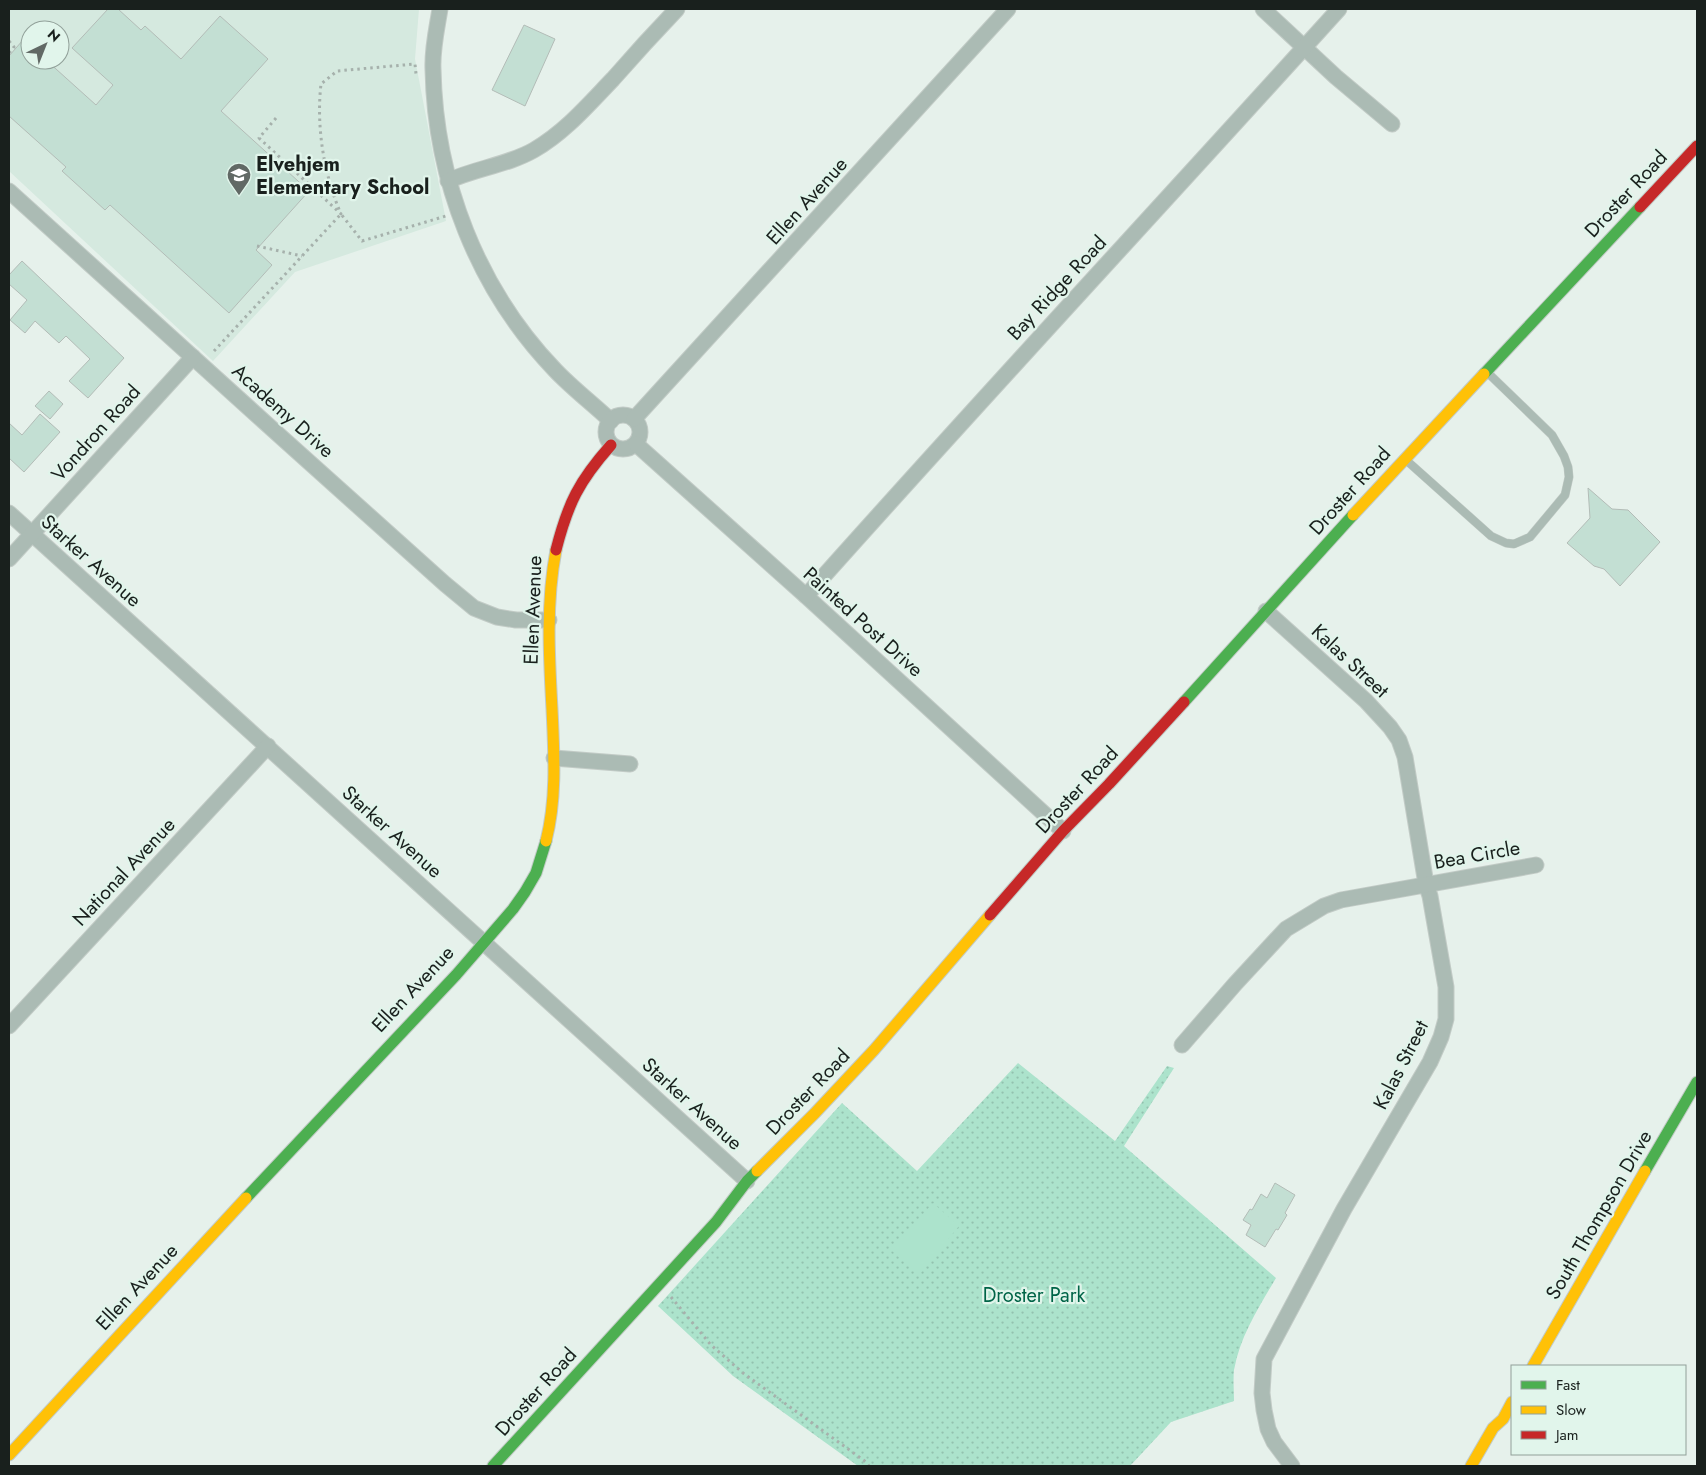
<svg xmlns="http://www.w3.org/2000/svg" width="1706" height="1475" viewBox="0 0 1706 1475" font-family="Jost,sans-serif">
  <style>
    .built { fill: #d5e9df; fill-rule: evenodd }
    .green { fill: url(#green-dots) }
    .pitch { fill: #ace3cc }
    .building { fill: #c3dfd3; stroke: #b3bcb7 }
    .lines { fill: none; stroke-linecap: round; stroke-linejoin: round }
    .lane-casing { stroke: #c2cbc6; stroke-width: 9 }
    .street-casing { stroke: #c2cbc6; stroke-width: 17 }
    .fast-casing { stroke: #c2cbc6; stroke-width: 13 }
    .slow-casing { stroke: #c2cbc6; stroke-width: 13 }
    .jam-casing { stroke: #c2cbc6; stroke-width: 13 }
    .path { stroke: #a6b1ac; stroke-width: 3; stroke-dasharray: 2.5 4; stroke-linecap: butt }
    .lane { stroke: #abbbb4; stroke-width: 8 }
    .street { stroke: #abbbb4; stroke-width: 15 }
    .fast { stroke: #4caf50; stroke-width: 11 }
    .slow { stroke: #ffc107; stroke-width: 11 }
    .jam { stroke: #c62828; stroke-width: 11 }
    .labels { text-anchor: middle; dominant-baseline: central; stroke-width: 4.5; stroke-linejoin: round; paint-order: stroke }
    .poi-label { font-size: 20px; font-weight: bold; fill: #19201d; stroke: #e1f5eb; text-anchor: start }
    .street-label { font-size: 20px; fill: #19201d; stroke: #e1f5eb }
    .park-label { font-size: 20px; fill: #006447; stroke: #e1f5eb }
  </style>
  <defs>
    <pattern id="green-dots" width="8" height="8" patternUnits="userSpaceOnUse" patternTransform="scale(1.25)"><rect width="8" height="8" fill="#ace3cc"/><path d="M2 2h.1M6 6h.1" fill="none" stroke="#93c2af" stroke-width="1.8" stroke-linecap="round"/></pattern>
  </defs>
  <rect width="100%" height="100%" fill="#e6f1eb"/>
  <path class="built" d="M9 9H419L415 59 446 221 295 272 213 361 9 171ZM30 30H60V60H30Z"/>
  <path class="green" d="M1018 1063 1115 1141 1167 1066 1174 1068 1124 1146 1276 1278C1259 1307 1240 1336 1234 1370 1233 1380 1234 1391 1234 1401L1171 1422 1130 1466H858L733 1376 658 1306 842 1103 917 1171Z"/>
  <polygon class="pitch" points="933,1203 959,1226 919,1275 891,1250"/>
  <g class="building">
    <polygon points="108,9 118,9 141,30 145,26 181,59 220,16 268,59 221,111 309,191 256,250 272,265 229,313 110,205 105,210 62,171 66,167 9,116 9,56 30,32 30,60 46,60 96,105 113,85 72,48"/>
    <polygon points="524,25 555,39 525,106 492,90"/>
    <polygon points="22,261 124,358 88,398 69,381 90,359 66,336 59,343 35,321 25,333 10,320 27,300 9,284 9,275"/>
    <polygon points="49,391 63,404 50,419 35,406"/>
    <polygon points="40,414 60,432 24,472 9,458 9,423 22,435"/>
    <polygon points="1588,488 1612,509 1628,510 1660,542 1620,586 1604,569 1594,566 1567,543 1590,518"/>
    <polygon points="1275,1183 1295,1195 1285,1213 1287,1215 1278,1230 1276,1229 1265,1247 1246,1235 1251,1225 1243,1220 1250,1209 1252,1210 1261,1194 1267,1198"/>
  </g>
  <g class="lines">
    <defs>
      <polyline id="lane" points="1406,460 1491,536 1506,543 1514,544 1530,537 1565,495 1569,477 1568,467 1564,456 1552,435 1488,373"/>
      <g id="street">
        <path d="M440 9C437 28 432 49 433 69 435 180 478 290 555 370 572 388 593 404 611 421"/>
        <polyline points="1263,9 1336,77 1392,124"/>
        <path d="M448 181C476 168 508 165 534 150 565 132 588 105 613 79 634 55 655 32 677 9"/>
        <polyline points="9,191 280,436 445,584 474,608 497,617 516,620 549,620"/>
        <circle cx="623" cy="432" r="17"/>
        <polyline points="634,419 1008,9"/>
        <polyline points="636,444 806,596 1063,831"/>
        <polyline points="9,513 747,1181"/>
        <polyline points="9,559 193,357"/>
        <path d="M806 596C982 398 1162 205 1339 9"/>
        <polyline points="1266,611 1366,701 1390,727 1399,740 1405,757 1426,884 1430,896 1446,987 1446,1019 1441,1037 1430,1062 1344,1209 1264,1359 1262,1393 1264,1410 1268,1429 1274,1442 1292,1466"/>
        <polyline points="554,758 630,764"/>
        <polyline points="9,1026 268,746"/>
        <polyline points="1182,1045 1235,984 1286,929 1324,906 1341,900 1536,865"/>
      </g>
      <g id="fast">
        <polyline points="1484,374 1640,207"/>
        <polyline points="1184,702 1353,515"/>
        <polyline points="1645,1171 1697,1082"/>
        <polyline points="246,1198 456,975 513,909 525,892 536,873 546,841"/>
        <polyline points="493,1466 716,1222 747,1181 757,1171"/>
      </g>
      <g id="slow">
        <polyline points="1353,515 1484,374"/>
        <path d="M546 841C557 798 554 753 552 709 549 656 546 602 556 550"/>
        <polyline points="757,1171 815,1113 874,1050 990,915"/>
        <polyline points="1533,1366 1645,1171"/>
        <polyline points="9,1455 246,1198"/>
        <polyline points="1471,1466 1493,1428 1503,1419 1512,1402"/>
      </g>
      <g id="jam">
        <polyline points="1640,207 1697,146"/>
        <path d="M556 550C568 503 579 481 611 445"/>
        <polyline points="990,915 1063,831 1109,784 1184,702"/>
      </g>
    </defs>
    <use href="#lane" class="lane-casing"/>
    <use href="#street" class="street-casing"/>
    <use href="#fast" class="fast-casing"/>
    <use href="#slow" class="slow-casing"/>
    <use href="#jam" class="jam-casing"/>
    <g class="path">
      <polyline points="9,41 14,47 9,53"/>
      <path d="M276 118 259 138 341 214C324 175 316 127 321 84L337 71 415 64 416 74"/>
      <polyline points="257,246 302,256"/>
      <polyline points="214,351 341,214 362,241 446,216"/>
      <polyline points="671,1297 711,1345 743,1373 866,1462 869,1466"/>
    </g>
    <use href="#lane" class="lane"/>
    <use href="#street" class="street"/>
    <use href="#fast" class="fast"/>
    <use href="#slow" class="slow"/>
    <use href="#jam" class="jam"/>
  </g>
  <defs>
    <symbol id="school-pin" viewBox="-11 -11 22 30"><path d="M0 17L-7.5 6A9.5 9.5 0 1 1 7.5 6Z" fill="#616965" stroke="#e1f5eb"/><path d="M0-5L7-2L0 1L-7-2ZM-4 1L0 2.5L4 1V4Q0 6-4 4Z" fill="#fff"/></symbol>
  </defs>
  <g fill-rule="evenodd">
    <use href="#school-pin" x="225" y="161" width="28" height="38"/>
  </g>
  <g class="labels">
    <g class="poi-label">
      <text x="256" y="164">Elvehjem<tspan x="256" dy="23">Elementary School</tspan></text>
    </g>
    <g class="street-label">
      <text transform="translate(1626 194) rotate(-47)">Droster Road</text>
      <text transform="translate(807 201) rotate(-48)">Ellen Avenue</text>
      <text transform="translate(1057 288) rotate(-47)">Bay Ridge Road</text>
      <text transform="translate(283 411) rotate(42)">Academy Drive</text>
      <text transform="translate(96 433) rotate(-48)">Vondron Road</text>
      <text transform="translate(1350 491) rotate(-48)">Droster Road</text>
      <text transform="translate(91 561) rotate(42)">Starker Avenue</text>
      <text transform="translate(533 610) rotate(-88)">Ellen Avenue</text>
      <text transform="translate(863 622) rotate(42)">Painted Post Drive</text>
      <text transform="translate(1350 661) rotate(43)">Kalas Street</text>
      <text transform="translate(1077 790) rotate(-47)">Droster Road</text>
      <text transform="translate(392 832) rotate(42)">Starker Avenue</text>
      <text transform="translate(1477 855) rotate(-10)">Bea Circle</text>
      <text transform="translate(124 872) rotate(-47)">National Avenue</text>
      <text transform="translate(413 989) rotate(-47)">Ellen Avenue</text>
      <text transform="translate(1401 1065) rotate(-63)">Kalas Street</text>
      <text transform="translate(808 1092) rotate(-46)">Droster Road</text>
      <text transform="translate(692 1104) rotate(42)">Starker Avenue</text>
      <text transform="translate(1599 1215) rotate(-60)">South Thompson Drive</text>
      <text transform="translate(137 1287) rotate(-47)">Ellen Avenue</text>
      <text transform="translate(536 1392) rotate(-48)">Droster Road</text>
    </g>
    <g class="park-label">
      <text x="1034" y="1295">Droster Park</text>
    </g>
  </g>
  <rect width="1706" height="1475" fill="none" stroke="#19201d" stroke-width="20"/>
  <rect x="1511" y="1365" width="175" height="90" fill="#e1f5eb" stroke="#91a099"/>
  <rect x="1521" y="1381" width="25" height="8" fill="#4caf50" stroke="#91a099"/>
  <text x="1556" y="1390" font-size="15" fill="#19201d">Fast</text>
  <rect x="1521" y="1406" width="25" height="8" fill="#ffc107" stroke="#91a099"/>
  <text x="1556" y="1415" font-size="15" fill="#19201d">Slow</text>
  <rect x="1521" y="1431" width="25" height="8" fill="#c62828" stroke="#91a099"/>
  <text x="1556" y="1440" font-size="15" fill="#19201d">Jam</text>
  <g transform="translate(45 45) rotate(43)"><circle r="24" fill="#e1f5eb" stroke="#91a099"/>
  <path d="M0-4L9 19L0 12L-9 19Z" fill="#616965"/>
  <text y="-8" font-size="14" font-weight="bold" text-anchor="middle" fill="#19201d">N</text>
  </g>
</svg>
